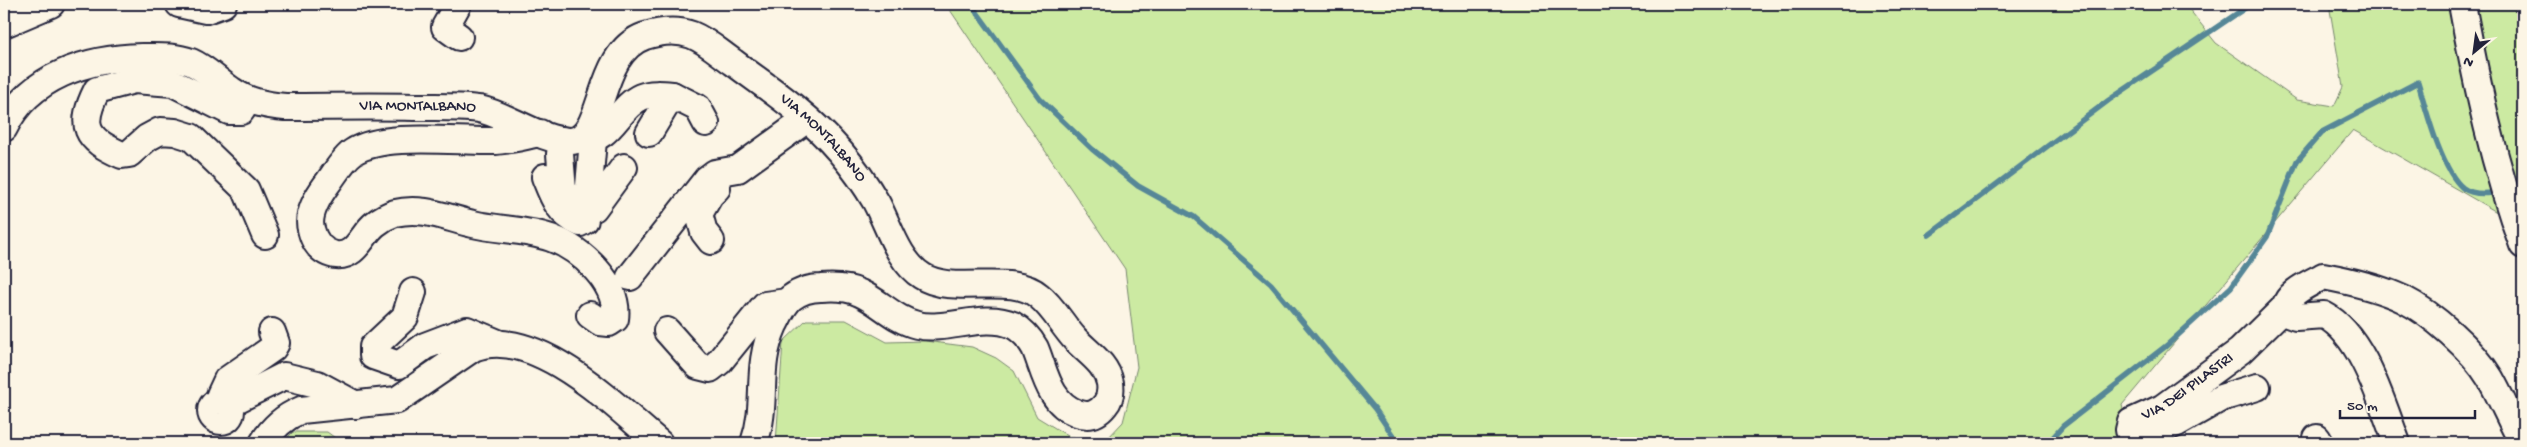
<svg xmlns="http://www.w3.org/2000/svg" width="2527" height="447" viewBox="0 0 2527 447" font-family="'Gochi Hand',sans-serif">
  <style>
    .green { fill: #cceaa2; stroke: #77866e }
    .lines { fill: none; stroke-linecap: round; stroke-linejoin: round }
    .stream { stroke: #578797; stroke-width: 5.5 }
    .minor-casing { stroke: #22223b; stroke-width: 30 }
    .minor { stroke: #fcf5e5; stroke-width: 26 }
    .labels { text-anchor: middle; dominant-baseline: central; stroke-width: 4.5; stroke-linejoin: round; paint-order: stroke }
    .street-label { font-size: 16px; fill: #22223b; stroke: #fcf5e5 }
  </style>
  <rect width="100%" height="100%" fill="#fcf5e5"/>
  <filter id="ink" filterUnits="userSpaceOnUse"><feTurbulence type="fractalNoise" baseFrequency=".02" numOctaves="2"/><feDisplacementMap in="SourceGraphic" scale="10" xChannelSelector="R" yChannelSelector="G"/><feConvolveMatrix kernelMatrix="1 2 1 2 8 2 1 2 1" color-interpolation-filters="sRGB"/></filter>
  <g filter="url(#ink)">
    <g class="green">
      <polygon points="946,4 2185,4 2216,43 2297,100 2334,106 2343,87 2329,4 2523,4 2523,227 2353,130 2122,405 2131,443 1091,443 1107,439 1123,422 1137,367 1125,269"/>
      <polygon points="806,320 846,320 887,342 925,341 972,347 996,358 1014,371 1037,417 1068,436 1088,443 776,443 783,342"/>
      <polygon points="293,432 327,432 342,443 282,443"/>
    </g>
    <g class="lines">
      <g class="stream">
        <polyline points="971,4 1040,99 1092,149 1138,186 1194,217 1271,284 1375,409 1398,443"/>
        <polyline points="1929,235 2109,100 2251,4"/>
        <path d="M2048 443 2063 426 2166 346 2231 287 2267 237 2297 161 2322 132 2418 82C2426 109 2441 170 2463 188 2471 194 2483 194 2492 193"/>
      </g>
      <defs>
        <g id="minor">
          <polyline points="179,4 206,10 223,4"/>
          <polyline points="458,4 445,27 459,37"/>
          <path d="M2462 4C2477 85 2494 167 2523 245"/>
          <polyline points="4,24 51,4"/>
          <polyline points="672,95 698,108 706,123"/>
          <path d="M248 100 241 111H229L173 83 134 80 97 90C79 126 85 139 122 155L129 154 147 138 160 131 175 132 191 137 246 190 265 235"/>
          <path id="s1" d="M4 128C29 76 88 58 142 57 158 57 175 56 191 62 207 69 217 81 231 90 248 102 265 105 285 107 328 107 371 106 414 107 435 107 458 106 479 109 508 115 541 141 570 141 606 140 595 53 645 36 661 31 676 29 692 35 707 41 720 53 733 62 754 78 777 93 797 110 828 135 856 168 876 202 889 226 898 261 922 276 952 296 1012 272 1039 296 1053 307 1063 326 1075 339 1088 353 1106 363 1110 383 1111 390 1110 399 1105 405 1097 415 1088 417 1077 413 1049 403 1045 372 1035 348 1030 339 1022 330 1013 325 983 312 947 332 917 325 895 320 880 302 860 293 848 287 834 287 821 288 810 288 800 291 791 298 783 305 779 316 774 325 754 370 769 401 754 443"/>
          <path d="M540 133C524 136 507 141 491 141 456 142 384 132 353 152 343 159 334 175 327 184 318 196 307 215 311 229 314 242 321 252 335 255 356 258 362 234 375 224 380 220 389 215 395 213 422 206 447 218 473 224 498 230 526 229 551 238 581 249 620 284 615 319L609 323 600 322 590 315"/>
          <path d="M584 138C610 142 618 107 641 97 650 93 662 94 672 95L649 133"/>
          <polyline points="593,140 589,186 594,208 624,167"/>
          <path d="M545 177C553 197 558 213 580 223L585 220 580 205 563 191 560 154 562 140"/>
          <polyline points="711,241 704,232 699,214 710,195 717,188"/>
          <polyline points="630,277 707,179 715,173 738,169 807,119"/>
          <polyline points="413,292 405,317 373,347 373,356 399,365 425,346 467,330 498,343"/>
          <polyline points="667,331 698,366 710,369 719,362 765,305 787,302"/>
          <path id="s2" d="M2257 387 2221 398 2177 423 2140 438 2134 437 2129 430 2131 422 2162 408 2240 351 2285 307"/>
          <polyline points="222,401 220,395 227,380 273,348 276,343 272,332"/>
          <circle cx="221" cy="411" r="10"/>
          <polyline points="228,404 284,376 317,384 356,405"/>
          <polyline points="2317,438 2320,443"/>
          <path d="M263 443C272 428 284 417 301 410L397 400 473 348C535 324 615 406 659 443"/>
          <path d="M2397 443C2382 404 2363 335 2324 315L2296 317 2288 314 2285 307C2289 291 2310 284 2323 276 2350 281 2378 287 2403 299 2433 314 2473 350 2490 378 2502 399 2511 422 2523 443"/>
        </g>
      </defs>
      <use href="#minor" class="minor-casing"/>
      <use href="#minor" class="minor"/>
    </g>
  </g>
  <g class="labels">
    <g class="street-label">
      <text stroke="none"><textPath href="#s1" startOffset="452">VIA MONTALBANO</textPath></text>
      <text stroke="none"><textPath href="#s1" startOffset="961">VIA MONTALBANO</textPath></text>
      <text stroke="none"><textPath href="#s2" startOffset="218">VIA DEI PILASTRI</textPath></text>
    </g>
  </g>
  <rect width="2527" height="447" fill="none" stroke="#fcf5e5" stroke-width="20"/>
  <rect x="10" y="10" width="2507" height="427" fill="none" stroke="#22223b" stroke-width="2" filter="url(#ink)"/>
  <g transform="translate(2474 52) rotate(209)" stroke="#fcf5e5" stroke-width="4" paint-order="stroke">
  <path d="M0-4L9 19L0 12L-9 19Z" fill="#22223b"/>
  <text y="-8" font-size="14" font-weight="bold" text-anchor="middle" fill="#22223b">N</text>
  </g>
  <path d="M2340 410v8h135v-8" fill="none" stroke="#22223b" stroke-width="2.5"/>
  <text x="2347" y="410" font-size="15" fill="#22223b" stroke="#fcf5e5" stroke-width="4" paint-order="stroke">50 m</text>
</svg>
